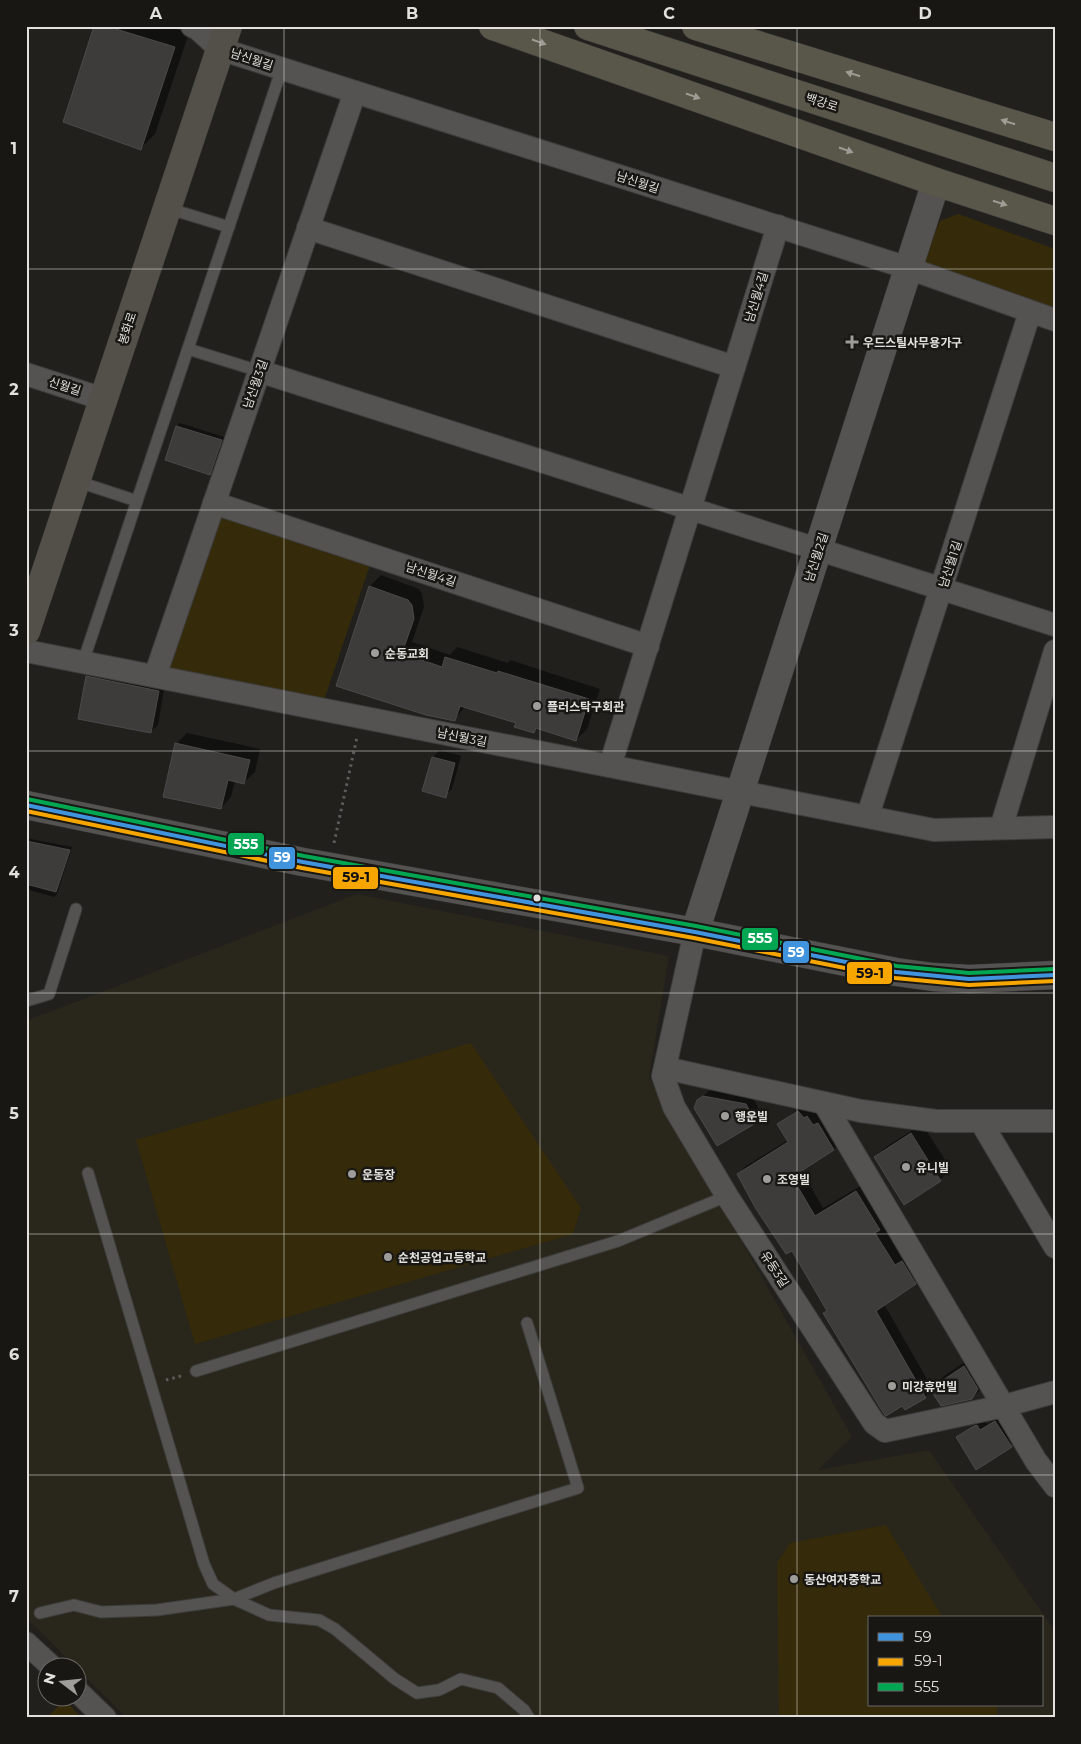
<svg xmlns="http://www.w3.org/2000/svg" width="1081" height="1744" viewBox="0 0 1081 1744" font-family="Montserrat,'Noto Sans KR',sans-serif">
  <style>
    .built { fill: #29261c; fill-rule: evenodd }
    .green { fill: #352a09 }
    .shadow { fill: #0007 }
    .building { fill: #3d3c3b; stroke: #4b4a48 }
    .lines { fill: none; stroke-linecap: round; stroke-linejoin: round }
    .service-casing { stroke: #3d3d3b; stroke-width: 13 }
    .minor-casing { stroke: #3d3d3b; stroke-width: 24 }
    .tertiary-casing { stroke: #3d3d3b; stroke-width: 29 }
    .secondary-casing { stroke: #3d3d3b; stroke-width: 29 }
    .primary-casing { stroke: #3d3d3b; stroke-width: 29 }
    .path { stroke: #5c5c5a; stroke-width: 3; stroke-dasharray: 2.5 4; stroke-linecap: butt }
    .service { stroke: #545351; stroke-width: 11 }
    .minor { stroke: #545351; stroke-width: 22 }
    .tertiary { stroke: #545351; stroke-width: 28 }
    .secondary { stroke: #53504a; stroke-width: 28 }
    .primary { stroke: #59564a; stroke-width: 28 }
    .bus-1-casing { stroke: #191713; stroke-width: 8 }
    .bus-2-casing { stroke: #191713; stroke-width: 8 }
    .bus-3-casing { stroke: #191713; stroke-width: 8 }
    .bus-1 { stroke: #4094de; stroke-width: 4 }
    .bus-2 { stroke: #f7a600; stroke-width: 4 }
    .bus-3 { stroke: #00a651; stroke-width: 4 }
    .oneway { fill: #9e9c94 }
    .grid { fill: none; stroke: #e2e1dd; stroke-width: 1; stroke-opacity: 0.55 }
    .poi-dot { fill: #9e9d9a; stroke: #191713; stroke-width: 2 }
    .bus-dot { fill: #e2e1dd; stroke: #191713; stroke-width: 2 }
    .labels { text-anchor: middle; dominant-baseline: central; stroke-width: 5; stroke-linejoin: round; paint-order: stroke }
    .street-label { font-size: 12px; fill: #e2e1dd; stroke: #191713 }
    .poi-label { font-size: 12px; font-weight: bold; fill: #e2e1dd; stroke: #191713; text-anchor: start }
    .line-badge { stroke: #191713; stroke-width: 2 }
    .badge-label { font-size: 14px; text-anchor: middle; font-weight: bold; fill: #fff }
    .pale-badge-label { font-size: 14px; text-anchor: middle; font-weight: bold; fill: #111 }
    .neatline { fill: none; stroke: #e2e1dd; stroke-width: 2 }
    .grid-label { font-size: 16px; text-anchor: middle; font-weight: bold; fill: #e2e1dd }
  </style>
  <rect width="100%" height="100%" fill="#21201d"/>
  <path class="built" d="M357 894 669 956 649 1077 852 1437 818 1470 929 1450 1055 1631V1718H127L26 1617V1021ZM870 1618H1042V1705H870Z"/>
  <g class="green">
    <polygon points="958,214 1055,249 1055,309 924,262 931,239 940,221"/>
    <polygon points="219,512 371,562 324,700 166,668"/>
    <polygon points="471,1043 581,1208 573,1234 195,1344 136,1140"/>
    <polygon points="886,1525 943,1618 870,1618 870,1705 997,1705 997,1718 779,1718 777,1563 790,1543"/>
    <polygon points="65,1700 82,1718 46,1718"/>
  </g>
  <g class="shadow">
    <polygon points="95,26 166,26 189,33 155,134 141,148"/>
    <polygon points="180,423 224,437 213,470 210,473 177,426"/>
    <polygon points="381,575 419,589 422,594 424,607 412,642 450,655 457,647 508,663 510,660 600,689 587,729 576,740 538,728 533,732 517,722 466,706 454,720 337,685 370,586"/>
    <polygon points="94,670 165,684 158,725 151,732 87,677"/>
    <polygon points="187,733 260,749 255,772 244,782 235,781 231,797 221,808 176,744"/>
    <polygon points="440,750 461,756 452,789 445,796 433,757"/>
    <polygon points="26,838 72,847 57,894 54,897 26,889"/>
    <polygon points="711,1089 753,1098 762,1115 755,1122 698,1101"/>
    <polygon points="806,1103 816,1109 842,1141 834,1149 801,1170 823,1208 864,1184 888,1221 883,1226 904,1258 923,1275 884,1304 932,1388 945,1375 979,1353 986,1384 972,1398 932,1390 925,1397 903,1405 825,1313 828,1310 792,1249 738,1174 746,1166 788,1140 779,1124"/>
    <polygon points="922,1124 951,1169 940,1180 875,1157 886,1147"/>
    <polygon points="1002,1415 1019,1439 977,1468 958,1437 982,1419 984,1419 987,1424"/>
  </g>
  <g class="building">
    <polygon points="94,26 106,26 175,47 141,150 63,122"/>
    <polygon points="176,426 222,440 210,475 165,460"/>
    <polygon points="369,586 408,600 412,605 414,619 402,653 442,667 445,657 497,673 498,671 589,699 576,741 536,728 534,733 514,727 516,723 460,706 455,721 426,715 336,686"/>
    <polygon points="86,676 159,691 151,733 78,719"/>
    <polygon points="175,743 250,760 244,784 228,780 221,809 163,797"/>
    <polygon points="432,757 455,763 446,798 422,791"/>
    <polygon points="26,841 70,850 56,892 26,884"/>
    <polygon points="703,1096 746,1104 756,1123 717,1146 694,1108 697,1100"/>
    <polygon points="798,1111 804,1118 807,1116 813,1125 818,1123 834,1150 792,1177 815,1216 856,1191 880,1230 875,1233 895,1265 902,1261 916,1284 876,1311 926,1398 905,1410 902,1406 886,1416 884,1414 823,1313 827,1311 792,1251 786,1254 756,1209 737,1174 788,1142 777,1124"/>
    <polygon points="911,1133 941,1181 904,1205 874,1157"/>
    <polygon points="964,1366 978,1389 972,1399 941,1406 930,1389"/>
    <polygon points="995,1421 1012,1447 976,1470 956,1437 974,1426 977,1425 980,1430"/>
  </g>
  <g class="lines">
    <defs>
      <g id="service">
        <polyline points="167,208 229,227"/>
        <polyline points="188,349 259,371"/>
        <polyline points="76,481 137,501"/>
        <polyline points="83,662 282,68"/>
        <polyline points="26,1001 49,994 76,909"/>
        <polyline points="88,1173 204,1564 213,1584 234,1599 269,1615 319,1620 335,1629 395,1679 417,1693 439,1690 461,1679 498,1688 524,1710 529,1718"/>
        <polyline points="196,1371 618,1241 727,1196"/>
        <polyline points="40,1613 74,1605 101,1612 157,1610 234,1599 274,1583 578,1488 527,1323"/>
      </g>
      <g id="minor">
        <polyline points="192,26 198,29 220,49 908,268 1055,320"/>
        <polyline points="308,228 734,367"/>
        <polyline points="259,371 1055,625"/>
        <polyline points="26,374 103,399"/>
        <polyline points="214,503 648,646"/>
        <polyline points="26,651 934,830 1055,827"/>
        <polyline points="155,676 355,92"/>
        <polyline points="610,766 778,226"/>
        <polyline points="868,815 1030,312"/>
        <polyline points="1001,828 1055,651"/>
        <polyline points="695,932 663,1076 674,1107 727,1196 874,1423 885,1431 1004,1406 1055,1392"/>
        <polyline points="665,1068 861,1111 936,1121 1055,1121"/>
        <polyline points="824,1103 1036,1461 1055,1486"/>
        <polyline points="981,1122 1055,1247"/>
        <polyline points="26,1643 51,1666"/>
        <polyline points="78,1692 105,1718"/>
      </g>
      <g id="tertiary">
        <polyline points="26,805 303,862 695,932 896,972 933,977 969,979 1055,975"/>
        <polyline points="695,932 936,182"/>
      </g>
      <polyline id="secondary" points="26,631 228,26"/>
      <g id="primary">
        <polyline points="493,26 936,182 1055,221"/>
        <polyline points="588,26 1055,178"/>
        <polyline points="696,26 1055,137"/>
      </g>
    </defs>
    <use href="#service" class="service-casing"/>
    <use href="#minor" class="minor-casing"/>
    <use href="#tertiary" class="tertiary-casing"/>
    <use href="#secondary" class="secondary-casing"/>
    <use href="#primary" class="primary-casing"/>
    <g class="path">
      <polyline points="334,843 357,737"/>
      <polyline points="166,1380 181,1376"/>
    </g>
    <use href="#service" class="service"/>
    <use href="#minor" class="minor"/>
    <use href="#tertiary" class="tertiary"/>
    <use href="#secondary" class="secondary"/>
    <use href="#primary" class="primary"/>
    <defs>
      <polyline id="bus-1" points="26,805 303,862 695,932 896,972 969,979 1055,975"/>
      <polyline id="bus-2" points="26,811 302,868 694,938 895,978 969,985 1055,981"/>
      <polyline id="bus-3" points="27,799 304,856 696,926 897,966 969,973 1055,969"/>
    </defs>
    <use href="#bus-1" class="bus-1-casing"/>
    <use href="#bus-2" class="bus-2-casing"/>
    <use href="#bus-3" class="bus-3-casing"/>
    <use href="#bus-1" class="bus-1"/>
    <use href="#bus-2" class="bus-2"/>
    <use href="#bus-3" class="bus-3"/>
  </g>
  <defs><path id="oneway-solid" d="M-6-.8H1V-3.2L6.5 0L1 3.2V.8H-6Z" transform="scale(1.25)"/></defs>
  <g class="oneway">
    <use href="#oneway-solid" transform="translate(539 42) rotate(19)"/>
    <use href="#oneway-solid" transform="translate(853 74) rotate(-163)"/>
    <use href="#oneway-solid" transform="translate(693 96) rotate(19)"/>
    <use href="#oneway-solid" transform="translate(1008 122) rotate(-162)"/>
    <use href="#oneway-solid" transform="translate(846 150) rotate(19)"/>
    <use href="#oneway-solid" transform="translate(1000 203) rotate(18)"/>
  </g>
  <path class="grid" d="M284 26V1718M540 26V1718M797 26V1718M26 269H1055M26 510H1055M26 751H1055M26 993H1055M26 1234H1055M26 1475H1055"/>
  <g class="poi-dot">
    <path d="M849.5 334.5h5v5h5v5h-5v5h-5v-5h-5v-5h5z"/>
    <circle cx="375" cy="653" r="5"/>
    <circle cx="537" cy="706" r="5"/>
    <circle cx="725" cy="1116" r="5"/>
    <circle cx="906" cy="1167" r="5"/>
    <circle cx="352" cy="1174" r="5"/>
    <circle cx="767" cy="1179" r="5"/>
    <circle cx="388" cy="1257" r="5"/>
    <circle cx="892" cy="1386" r="5"/>
    <circle cx="794" cy="1579" r="5"/>
  </g>
  <circle class="bus-dot" cx="537" cy="898" r="4.5"/>
  <g class="labels">
    <g class="street-label">
      <text transform="translate(252 59) rotate(18)">남신월길</text>
      <text transform="translate(822 102) rotate(18)">백강로</text>
      <text transform="translate(638 182) rotate(18)">남신월길</text>
      <text transform="translate(756 297) rotate(-73)">남신월4길</text>
      <text transform="translate(127 328) rotate(-72)">봉화로</text>
      <text transform="translate(255 384) rotate(-71)">남신월3길</text>
      <text transform="translate(65 386) rotate(18)">신월길</text>
      <text transform="translate(816 557) rotate(-72)">남신월2길</text>
      <text transform="translate(950 564) rotate(-72)">남신월1길</text>
      <text transform="translate(431 574) rotate(18)">남신월4길</text>
      <text transform="translate(462 737) rotate(11)">남신월3길</text>
      <text transform="translate(775 1269) rotate(57)">유동3길</text>
    </g>
    <g class="poi-label">
      <text x="863" y="342">우드스틸사무용가구</text>
      <text x="385" y="653">순동교회</text>
      <text x="547" y="706">플러스탁구회관</text>
      <text x="735" y="1116">행운빌</text>
      <text x="916" y="1167">유니빌</text>
      <text x="362" y="1174">운동장</text>
      <text x="777" y="1179">조영빌</text>
      <text x="398" y="1257">순천공업고등학교</text>
      <text x="902" y="1386">미강휴먼빌</text>
      <text x="804" y="1579">동산여자중학교</text>
    </g>
  </g>
  <g class="line-badge">
    <rect x="227" y="832" width="38" height="24" rx="5" fill="#00a651"/>
    <rect x="268" y="846" width="28" height="24" rx="5" fill="#4094de"/>
    <rect x="332" y="866" width="47" height="24" rx="5" fill="#f7a600"/>
    <rect x="741" y="927" width="38" height="24" rx="5" fill="#00a651"/>
    <rect x="782" y="940" width="28" height="24" rx="5" fill="#4094de"/>
    <rect x="846" y="961" width="47" height="24" rx="5" fill="#f7a600"/>
  </g>
  <g class="badge-label">
    <text x="246" y="849">555</text>
    <text x="282" y="862">59</text>
    <text x="760" y="943">555</text>
    <text x="796" y="957">59</text>
  </g>
  <g class="pale-badge-label">
    <text x="356" y="882">59-1</text>
    <text x="870" y="978">59-1</text>
  </g>
  <rect width="1081" height="1744" fill="none" stroke="#191713" stroke-width="55"/>
  <rect x="868" y="1616" width="175" height="90" fill="#191713" stroke="#696864"/>
  <rect x="878" y="1633" width="25" height="8" fill="#4094de" stroke="#696864"/>
  <text x="914" y="1642" font-size="15" fill="#e2e1dd">59</text>
  <rect x="878" y="1658" width="25" height="8" fill="#f7a600" stroke="#696864"/>
  <text x="914" y="1666" font-size="15" fill="#e2e1dd">59-1</text>
  <rect x="878" y="1683" width="25" height="8" fill="#00a651" stroke="#696864"/>
  <text x="914" y="1692" font-size="15" fill="#e2e1dd">555</text>
  <g transform="translate(62 1682) rotate(286)"><circle r="24" fill="#191713" stroke="#696864"/>
  <path d="M0-4L9 19L0 12L-9 19Z" fill="#9e9d9a"/>
  <text y="-8" font-size="14" font-weight="bold" text-anchor="middle" fill="#e2e1dd">N</text>
  </g>
  <rect x="28" y="28" width="1026" height="1688" class="neatline"/>
  <g class="grid-label">
    <text x="156" y="19">A</text>
    <text x="412" y="19">B</text>
    <text x="669" y="19">C</text>
    <text x="925" y="19">D</text>
    <text x="14" y="154">1</text>
    <text x="14" y="395">2</text>
    <text x="14" y="636">3</text>
    <text x="14" y="878">4</text>
    <text x="14" y="1119">5</text>
    <text x="14" y="1360">6</text>
    <text x="14" y="1602">7</text>
  </g>
</svg>
